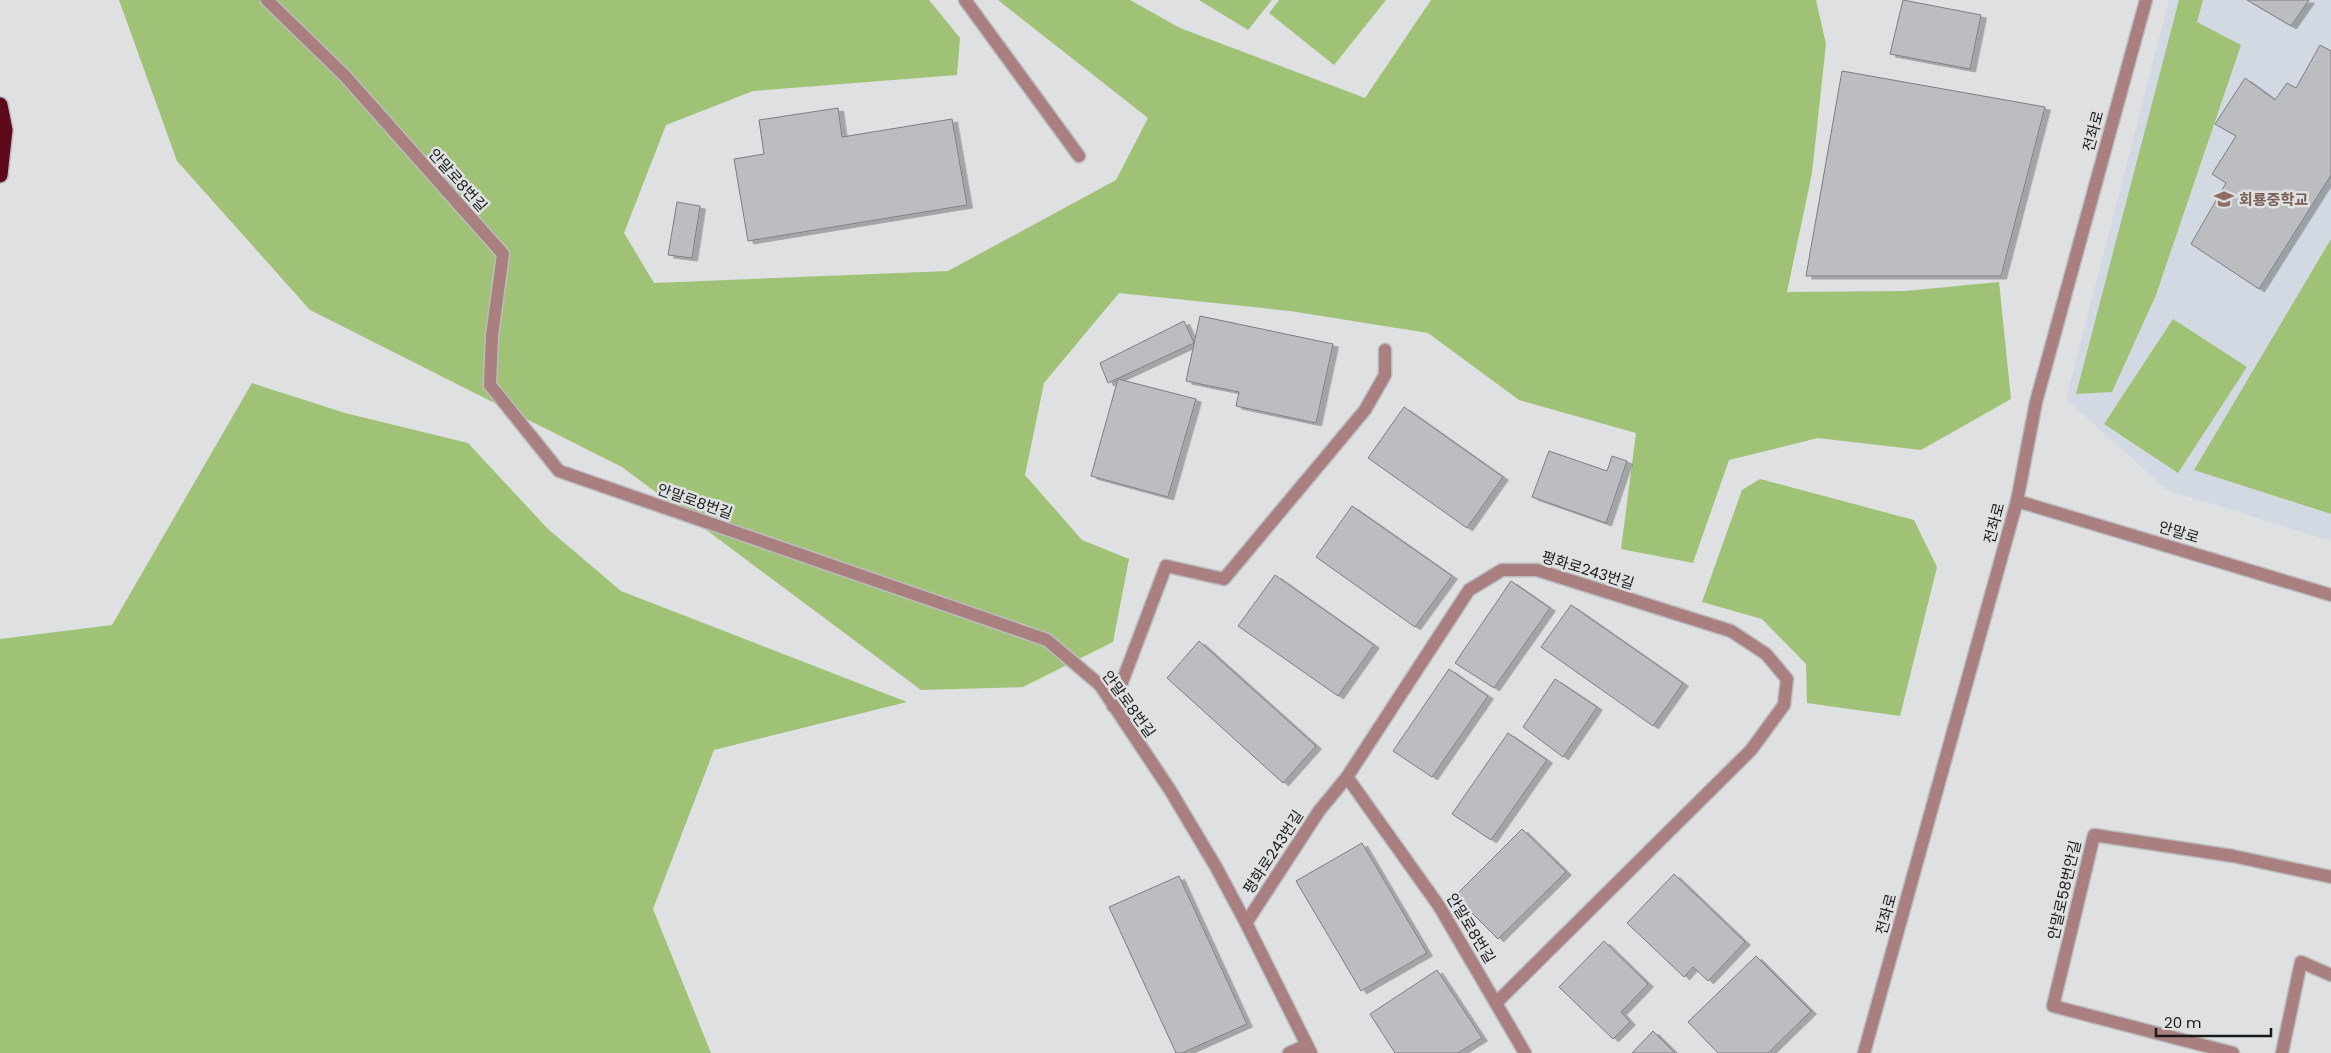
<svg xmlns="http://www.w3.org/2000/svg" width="2331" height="1053" viewBox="0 0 2331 1053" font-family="Poppins,'Noto Sans KR',sans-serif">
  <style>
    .built { fill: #d3d9e3 }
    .green { fill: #a0c276 }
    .building { fill: #bbbdc0; stroke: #7c7e81; filter: url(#shadow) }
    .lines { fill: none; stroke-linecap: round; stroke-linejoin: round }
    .minor-casing { stroke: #bbbcbe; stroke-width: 15 }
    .highway-casing { stroke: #bbbcbe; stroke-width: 18 }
    .minor { stroke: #a97f80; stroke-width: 12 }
    .highway { stroke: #5e0919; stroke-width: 15 }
    .labels { text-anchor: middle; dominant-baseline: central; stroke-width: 5; stroke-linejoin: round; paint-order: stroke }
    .street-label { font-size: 15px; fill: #1a1a1b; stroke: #dee0e2 }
    .education-label { font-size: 15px; font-weight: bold; fill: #785e54; stroke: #dee0e2; text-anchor: start }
  </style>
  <defs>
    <filter id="shadow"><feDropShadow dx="5.5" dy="3" stdDeviation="0" flood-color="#0004"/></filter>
  </defs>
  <rect width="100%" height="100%" fill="#dee0e2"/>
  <polygon class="built" points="2169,0 2331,0 2331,541 2167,490 2066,399"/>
  <g class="green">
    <polygon points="119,0 929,0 960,38 957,75 753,91 666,125 624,233 654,283 948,271 1116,180 1148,118 998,0 1130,0 1180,28 1365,98 1431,0 1816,0 1826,44 1812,173 1787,292 1905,291 1999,282 2011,399 1921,450 1818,438 1729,460 1693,563 1621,549 1636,433 1519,400 1428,333 1290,311 1119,293 1044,383 1025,475 1082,540 1129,559 1113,642 1023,687 921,690 622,467 310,310 177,161"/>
    <polygon points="1199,0 1272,0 1248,30"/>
    <polygon points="1279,0 1386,0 1334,65 1269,13"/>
    <polygon points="2179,0 2203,0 2197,22 2241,45 2156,295 2112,392 2076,394"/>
    <polygon points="2331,239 2331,514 2194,470"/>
    <polygon points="2173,319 2247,367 2178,473 2104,424"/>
    <polygon points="252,383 345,413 468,443 548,529 621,591 907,702 714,750 653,909 711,1053 0,1053 0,639 112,625"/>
    <polygon points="1760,479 1914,520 1937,567 1900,716 1807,703 1806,664 1762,619 1702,602 1742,490"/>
  </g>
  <g class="building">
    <polygon points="1903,0 1981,15 1970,69 1890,54"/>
    <polygon points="2247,0 2309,0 2291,26"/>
    <polygon points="2320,45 2331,51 2331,175 2259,289 2191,244 2226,183 2212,174 2236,136 2215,124 2245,78 2275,100 2287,83 2296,88"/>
    <polygon points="1842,71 2045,107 2001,276 1806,276"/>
    <polygon points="838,108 842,137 952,119 967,205 748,241 734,159 764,154 759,120"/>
    <polygon points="677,202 700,206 692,258 668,255"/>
    <polygon points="1200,316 1333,344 1316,423 1236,406 1239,392 1186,381"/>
    <polygon points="1184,321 1194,343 1108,383 1100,363"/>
    <polygon points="1118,379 1196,399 1168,497 1091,476"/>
    <polygon points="1404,407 1503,477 1467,528 1368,458"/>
    <polygon points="1549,451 1607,471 1612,456 1627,461 1606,523 1532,497"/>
    <polygon points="1352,506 1452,576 1415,627 1316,557"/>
    <polygon points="1275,575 1374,645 1338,696 1238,626"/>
    <polygon points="1511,581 1550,608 1494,688 1455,663"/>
    <polygon points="1571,605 1683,683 1653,726 1541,647"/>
    <polygon points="1199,641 1316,746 1283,783 1167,678"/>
    <polygon points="1449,669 1488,696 1432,777 1393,751"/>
    <polygon points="1555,679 1597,707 1563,757 1523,727"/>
    <polygon points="1508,733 1547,760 1491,840 1452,814"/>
    <polygon points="1522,829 1566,872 1498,939 1455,896"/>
    <polygon points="1362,843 1427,953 1361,991 1296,881"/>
    <polygon points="1674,874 1745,942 1708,981 1693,967 1684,977 1627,923"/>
    <polygon points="1179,876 1247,1024 1182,1053 1176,1053 1109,907"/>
    <polygon points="1604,941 1648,984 1621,1012 1630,1022 1613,1039 1559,987"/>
    <polygon points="1756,956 1811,1011 1768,1053 1718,1053 1688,1022"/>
    <polygon points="1437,970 1482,1038 1458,1053 1395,1053 1370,1014"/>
    <polygon points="1653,1031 1675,1053 1632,1053"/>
  </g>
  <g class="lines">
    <defs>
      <g id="minor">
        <polyline points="267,0 345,76 503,254 492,336 490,385 559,471 1047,640 1100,685 1170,790 1216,867 1246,923"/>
        <polyline points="965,0 1079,156"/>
        <polyline points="2017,501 2331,595"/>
        <polyline points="1113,706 1166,566 1224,579 1365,410 1385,375 1385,350"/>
        <polyline points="1347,777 1439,906 1525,1053"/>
        <polyline points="1289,1053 1307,1045"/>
        <polyline points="1311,1053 1246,923 1319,811 1347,777 1469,590 1502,570 1537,570 1731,631 1766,654 1787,679 1784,705 1751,750 1496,1003"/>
        <polyline points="1864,1053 2017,501 2036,402 2146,0"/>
        <polyline points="2233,1053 2053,1006 2094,835 2233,856 2331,877"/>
        <polyline points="2282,1053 2301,962 2331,975"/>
      </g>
      <polyline id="highway" points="0,105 5,130 0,175"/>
    </defs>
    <use href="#minor" class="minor-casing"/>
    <use href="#highway" class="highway-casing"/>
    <use href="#minor" class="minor"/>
    <use href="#highway" class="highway"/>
  </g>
  <defs>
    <symbol id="school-bare" viewBox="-9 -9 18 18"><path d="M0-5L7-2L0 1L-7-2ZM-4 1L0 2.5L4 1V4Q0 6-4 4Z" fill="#8d6e63" stroke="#dee0e2" stroke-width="2.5" paint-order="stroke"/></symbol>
  </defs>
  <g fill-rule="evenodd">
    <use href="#school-bare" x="2210" y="185" width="28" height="28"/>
  </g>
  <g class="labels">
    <g class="street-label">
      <text transform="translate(2093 131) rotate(-75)">전좌로</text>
      <text transform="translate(458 180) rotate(48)">안말로8번길</text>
      <text transform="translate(695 501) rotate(19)">안말로8번길</text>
      <text transform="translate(1994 523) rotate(-75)">전좌로</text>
      <text transform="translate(2179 532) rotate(17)">안말로</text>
      <text transform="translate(1588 570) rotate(17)">평화로243번길</text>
      <text transform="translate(1129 704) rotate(54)">안말로8번길</text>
      <text transform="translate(1273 852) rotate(-57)">평화로243번길</text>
      <text transform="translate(2064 890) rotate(-77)">안말로58번안길</text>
      <text transform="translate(1886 914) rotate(-75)">전좌로</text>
      <text transform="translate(1471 928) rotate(59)">안말로8번길</text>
    </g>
    <g class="education-label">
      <text x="2239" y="199">회룡중학교</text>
    </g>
  </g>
  <path d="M2156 1028v8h115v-8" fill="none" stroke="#1a1a1b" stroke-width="2.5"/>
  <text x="2164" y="1028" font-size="15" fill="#1a1a1b" stroke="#dee0e2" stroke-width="4" paint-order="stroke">20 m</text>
</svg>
